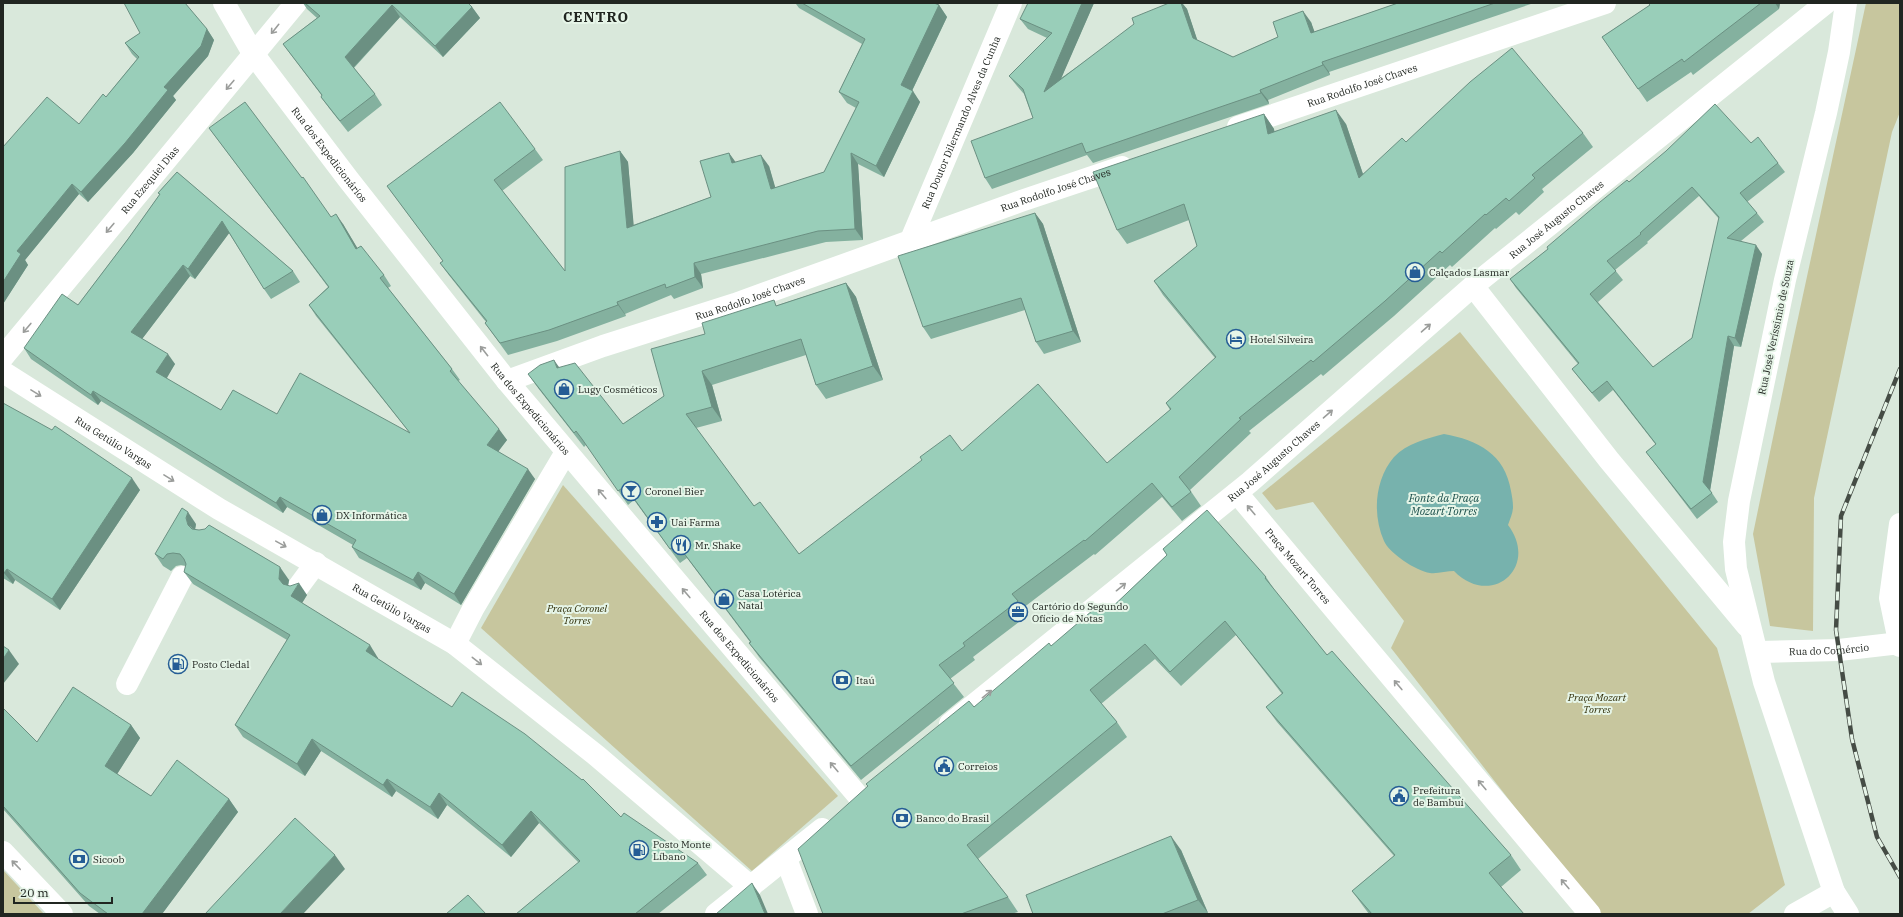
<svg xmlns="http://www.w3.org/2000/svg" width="1903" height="917" viewBox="0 0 1903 917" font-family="'IBM Plex Serif',serif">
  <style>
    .green { fill: #c7c69e }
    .water { fill: #77b2ad }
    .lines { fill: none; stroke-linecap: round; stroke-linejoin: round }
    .minor { stroke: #fff; stroke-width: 22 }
    .rail-casing { stroke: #454c45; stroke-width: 4.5 }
    .rail { stroke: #e6f5e8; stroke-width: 3; stroke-dasharray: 9; stroke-linecap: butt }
    .wall { fill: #84b19f; fill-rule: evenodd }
    .shaded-wall { fill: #6b9082 }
    .building { fill: #99ceb9; stroke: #6b9082; fill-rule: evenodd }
    .oneway { stroke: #9b9d9b }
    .labels { text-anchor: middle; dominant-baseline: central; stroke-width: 4; stroke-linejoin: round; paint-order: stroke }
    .street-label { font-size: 10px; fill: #212621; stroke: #e6f5e8 }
    .poi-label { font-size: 10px; fill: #212621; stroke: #e6f5e8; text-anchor: start }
    .park-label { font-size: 10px; font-style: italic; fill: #2f2d07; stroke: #e6f5e8 }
    .water-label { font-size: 11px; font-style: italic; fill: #184d49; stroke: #e6f5e8 }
    .district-label { font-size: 14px; font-weight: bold; letter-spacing: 1px; fill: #212621; stroke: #e6f5e8 }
  </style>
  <rect width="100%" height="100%" fill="#d9e8db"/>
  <g class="green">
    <polygon points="1866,3 1900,3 1900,112 1892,132 1814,498 1813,631 1770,626 1753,534 1792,346"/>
    <polygon points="1460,332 1717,648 1785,885 1748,914 1598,914 1391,648 1404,621 1313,502 1276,510 1262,493"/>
    <polygon points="563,485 838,796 752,871 481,628"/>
    <polygon points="3,870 44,914 3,914"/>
  </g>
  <path class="water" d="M1444 434C1478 440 1505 454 1511 491 1512 496 1513 502 1513 507 1513 513 1510 519 1508 525 1540 567 1491 609 1454 571 1447 571 1437 574 1430 573 1416 571 1389 553 1384 541 1372 514 1375 479 1394 457 1407 443 1426 439 1444 434Z"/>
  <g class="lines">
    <g class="minor">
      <path id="s1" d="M224 3 254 55 348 179 507 381 859 797"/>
      <polyline points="1846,3 1839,52 1826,113 1785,280 1749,453 1739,501 1734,542 1736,569 1764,682 1834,892 1848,914"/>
      <path id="s2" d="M1238 127 1605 3"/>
      <path id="s3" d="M910 242 1011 3"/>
      <polyline points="1473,286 1609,460 1747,626"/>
      <path id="s4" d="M3 357 296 3"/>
      <path id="s5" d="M3 372 219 509 455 644 597 756 751 887"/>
      <path id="s6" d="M507 381 603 346 735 304 1021 201 1122 167"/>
      <path id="s7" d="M1237 493 1590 914"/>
      <polyline points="1900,524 1890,598 1900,646"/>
      <polyline points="299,586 316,563"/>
      <polyline points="455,644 473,609 566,452"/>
      <path id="s8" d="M1758 652 1839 650 1900 643"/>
      <polyline points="127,684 182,577"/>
      <path id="s9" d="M950 724 1250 482 1473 286 1826 3"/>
      <polyline points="3,852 62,914"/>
      <polyline points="786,859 807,914"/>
      <polyline points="716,914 822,829"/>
      <polyline points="1795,914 1834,892"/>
    </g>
    <defs>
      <polyline id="rail" points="1900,369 1841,516 1836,630 1852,739 1877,837 1900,877"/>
    </defs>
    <use href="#rail" class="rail-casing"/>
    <use href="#rail" class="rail"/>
  </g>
  <g class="wall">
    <polygon points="303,3 468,3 472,7 480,18 443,57 400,17 354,68 375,94 382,105 348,132 329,108 321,97 322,96 283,44 317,18 307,9"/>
    <polygon points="795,3 934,3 939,5 947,17 912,91 920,102 884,177 858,164 863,240 826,242 701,274 703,288 674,299 671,295 625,314 626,316 557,341 508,355 485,323 486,322 448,274 440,263 443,261 387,186 535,149 543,160 502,191 565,271 620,151 628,162 633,225 711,197 729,153 735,162 769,166 775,188 824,172 856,108 847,103 839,92 862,44 799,8 796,4"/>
    <polygon points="1094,3 1061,78 1169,3 1182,3 1187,9 1197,40 1233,57 1311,22 1314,32 1398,3 1534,3 1329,72 1330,75 1268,100 1269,104 1093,163 1087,155 992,189 985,178 1033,118 1024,94 1017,86 1009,76 1047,38 1028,29 1020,19"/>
    <polygon points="1648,3 1780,3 1779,9 1693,75 1691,72 1647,102 1602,37 1650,5"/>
    <polygon points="207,29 214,40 208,56 173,96 176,100 133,153 88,202 79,194 25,260 28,265 3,304 3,147 79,124 106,97 137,59 132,54 125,43 140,33"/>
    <polygon points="1264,114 1274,129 1274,131 1346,124 1363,174 1406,142 1583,133 1593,147 1542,189 1544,192 1519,215 1516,212 1496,229 1495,228 1452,267 1450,265 1394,316 1323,376 1321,374 1249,431 1251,433 1190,490 1201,506 1182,521 1162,497 1095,555 1094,554 1023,608 1028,615 973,657 975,660 950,679 964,697 861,780 759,657 749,643 750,642 687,558 680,563 634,500 628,505 591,451 586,445 584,447 538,388 528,374 559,367 623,424 664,396 705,334 778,305 846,283 856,297 883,380 826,399 816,385 806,355 712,385 722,421 696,428 754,506 799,554 962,451 1107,463 1170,410 1166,403 1215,358 1163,295 1154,281 1197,246 1189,220 1127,244 1117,230"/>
    <polygon points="209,128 331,217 343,224 357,248 384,275 391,286 388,288 452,369 460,380 458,381 507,440 498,451 535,479 461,605 425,583 421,590 359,558 352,547 353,545 287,507 283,513 101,401 98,405 31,359 24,348 78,305 128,239 160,194 158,193 177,172 293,271 300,282 271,299 264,289 229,233 195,279 190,276 142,339 175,364 166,378 221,410 277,414 409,432 316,316 309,305 328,287"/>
    <path d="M1751 143 1778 163 1785 172 1747 202 1757 213 1764 222 1741 241 1762 254 1741 347 1734 346 1710 490 1718 502 1697 519 1646 452 1656 445 1613 390 1599 402 1579 378 1572 369 1578 364 1516 288 1510 279 1548 249 1629 182ZM1699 196 1719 219 1692 338 1653 367 1598 302 1623 280 1615 270 1648 243 1647 242Z"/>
    <polygon points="1035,213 1043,224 1081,342 1044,354 1036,342 1025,310 931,339 923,327"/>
    <polygon points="3,403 140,490 60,610 15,580 13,584 3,578"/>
    <polygon points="196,524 195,529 289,580 288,586 307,595 302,603 378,658 377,659 621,817 698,863 707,875 658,914 516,914 579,863 539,823 511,857 447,805 438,819 396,791 392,797 321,751 305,776 243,737 235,725 287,640 193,584 184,572 186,566 181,565 176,566 171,571 163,566 155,554"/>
    <polygon points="1163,549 1266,577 1276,592 1327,655 1511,855 1521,870 1501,887 1524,914 1369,914 1363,906 1352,891 1394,856 1277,722 1266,707 1282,694 1236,635 1181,686 1155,659 1101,704 1117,722 1127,737 978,859 1008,897 1018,912 1011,914 823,914 974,707 1051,646 1107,612 1167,555"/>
    <polygon points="3,708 37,742 131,725 140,738 117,774 151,796 229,799 238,812 162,914 100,914 89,906 3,809"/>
    <polygon points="1181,850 1208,913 1206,914 1033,914"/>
  </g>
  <g class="shaded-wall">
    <polygon points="1082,3 1094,3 1051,102 1044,92"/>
    <polygon points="1181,3 1182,3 1187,9 1200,48 1193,38"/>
    <polygon points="1775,3 1780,3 1779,9"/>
    <polygon points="392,5 400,17 353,68 345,57"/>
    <polygon points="939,5 947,17 909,97 901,85"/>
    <polygon points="472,7 480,18 443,57 435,46"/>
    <polygon points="1303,11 1311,22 1319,44 1311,33"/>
    <polygon points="207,29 214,40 208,56 173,96 176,100 133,153 88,202 81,192 164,87"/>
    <polygon points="1322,62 1329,72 1330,75 1323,65"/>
    <polygon points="1260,90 1268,100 1269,104 1261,93"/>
    <polygon points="913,91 920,102 884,177 876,166"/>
    <polygon points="1336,110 1346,124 1369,192 1359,178"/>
    <polygon points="1264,114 1274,129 1278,148 1268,134"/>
    <polygon points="620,151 628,162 635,239 627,228"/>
    <polygon points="729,153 737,164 732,163"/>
    <polygon points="851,153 858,164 863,240 855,229"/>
    <polygon points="761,155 769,166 779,200 771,189"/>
    <polygon points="72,184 79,194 25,260 28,265 3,304 3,282 17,251"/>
    <polygon points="1035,213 1043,224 1081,342 1073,331"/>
    <polygon points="336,214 343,224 364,259 356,249"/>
    <polygon points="222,221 230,232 195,279 188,269"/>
    <polygon points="1756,245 1762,254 1741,347 1735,338"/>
    <polygon points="694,263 701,274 703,288 695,277"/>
    <polygon points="183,265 190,276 139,343 131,332"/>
    <polygon points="846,283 856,297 883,380 873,366"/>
    <polygon points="617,302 625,314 626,316 618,305"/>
    <polygon points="1728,336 1734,346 1710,491 1703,482"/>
    <polygon points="168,354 175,364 164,383 156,372"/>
    <polygon points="554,360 564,374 557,368"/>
    <polygon points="702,371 712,385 722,421 712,407"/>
    <polygon points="93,391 101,401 98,405 91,395"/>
    <polygon points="499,429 507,440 495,456 487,445"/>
    <polygon points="528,469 535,479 461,605 454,594"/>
    <polygon points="132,478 140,490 60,610 52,599"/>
    <polygon points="280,497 287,507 283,513 276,503"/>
    <polygon points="188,512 196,524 195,530 188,525 186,518"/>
    <polygon points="280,567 289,580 287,591 279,579"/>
    <polygon points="7,569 15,580 13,584 4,573"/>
    <polygon points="418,572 425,583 421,590 413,580"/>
    <polygon points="299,583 307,595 299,608 291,596"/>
    <polygon points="370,645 378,658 375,663 366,651"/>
    <polygon points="9,650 19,664 3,684 3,659"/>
    <polygon points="131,725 140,738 114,779 105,766"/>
    <polygon points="312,739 321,751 305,776 297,764"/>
    <polygon points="387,779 396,791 392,797 383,785"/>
    <polygon points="439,793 447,805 438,819 430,807"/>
    <polygon points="229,799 238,812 162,914 142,914"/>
    <polygon points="531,811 539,823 511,857 502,845"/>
    <polygon points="1171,836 1181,850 1208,913 1198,900"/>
    <polygon points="335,855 345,869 303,914 280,914"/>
    <polygon points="752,883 760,895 768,914 765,914"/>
  </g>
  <g class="building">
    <polygon points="124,3 185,3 207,29 201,46 164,87 168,90 125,143 81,192 72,184 17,251 21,254 3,282 3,147 47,97 79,124 103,94 106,97 139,57 125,43 140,33"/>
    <polygon points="305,3 468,3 472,7 435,46 392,5 345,57 375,94 340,121 321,97 322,95 283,44 320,16"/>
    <polygon points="802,3 934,3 939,5 901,85 913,91 876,166 851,153 855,229 818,231 694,263 695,277 666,288 665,284 617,302 618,305 549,330 500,343 485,323 487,321 440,263 443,261 387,186 500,102 535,149 494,180 565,271 565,167 620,151 627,228 711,197 700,161 729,153 732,163 761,155 771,189 824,172 859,102 839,92 865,39"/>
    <polygon points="1028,3 1082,3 1044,92 1134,24 1132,18 1169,3 1181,3 1193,38 1233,57 1278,37 1273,22 1303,11 1311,33 1398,3 1495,3 1322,62 1323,65 1260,90 1261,93 1086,153 1082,143 985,178 971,141 1033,118 1023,89 1009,76 1052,33 1020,19"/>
    <polygon points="1648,3 1761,3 1684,62 1682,59 1638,89 1602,37 1650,5"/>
    <polygon points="1512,48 1583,133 1532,175 1535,178 1509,201 1506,198 1486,215 1485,214 1442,253 1440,251 1385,301 1313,362 1311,360 1239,418 1241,419 1179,477 1191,492 1172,507 1152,483 1085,541 1084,540 1012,594 1018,601 963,643 965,646 939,665 954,683 851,766 749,643 751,642 677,544 670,549 625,486 618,491 582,439 576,431 574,433 528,374 540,365 554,360 557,368 575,363 623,424 664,396 651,349 705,334 702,323 774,300 776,306 846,283 873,366 816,385 801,339 702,371 712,407 686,414 754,506 760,502 799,554 922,460 920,457 950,435 962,451 1038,384 1107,463 1171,409 1166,403 1216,357 1154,281 1197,246 1184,204 1117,230 1093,172 1264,114 1268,134 1336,110 1359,178 1402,138 1406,142 1470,82"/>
    <polygon points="245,102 302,178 303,177 331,217 336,214 356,249 361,246 384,275 380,278 452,369 450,371 499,429 487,445 528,469 454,594 418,572 413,580 352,547 356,540 280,497 276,503 93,391 91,395 24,348 62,294 78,305 128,239 160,194 158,193 177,172 293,271 264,289 222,221 188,269 183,265 131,332 168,354 156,372 221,410 233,390 277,414 300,373 410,433 309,305 329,287 209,128"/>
    <path d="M1715 104 1751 143 1758 137 1778 163 1740 193 1757 213 1727 238 1756 245 1735 338 1728 336 1703 482 1712 493 1691 509 1646 452 1656 444 1607 381 1592 393 1572 369 1579 363 1510 279 1548 249 1547 247 1600 202 1627 180 1629 182 1666 151ZM1692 187 1719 217 1692 338 1653 367 1590 294 1616 271 1607 261 1641 234 1640 233Z"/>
    <polygon points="1035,213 1073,331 1036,342 1021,298 923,327 898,256"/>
    <polygon points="3,403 52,430 55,426 132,478 52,599 7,569 4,573 3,572"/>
    <polygon points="182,508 188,512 186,518 188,525 192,529 199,530 205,529 209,525 280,567 279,579 283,584 290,586 299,583 291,596 370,645 366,651 452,707 462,692 525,734 582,780 583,779 621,817 624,813 698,863 635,914 516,914 580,861 531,811 502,845 439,793 430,807 387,779 383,785 312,739 297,764 235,725 290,635 184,572 186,564 184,559 180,554 173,553 167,554 163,559 155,554"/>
    <polygon points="1207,510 1266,577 1265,578 1327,655 1332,651 1511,855 1489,873 1524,914 1372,914 1352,891 1395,855 1266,707 1283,693 1225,621 1170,672 1145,644 1090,690 1117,722 967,845 1008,897 961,914 823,914 798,849 868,786 866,784 969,701 974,707 1049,643 1051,646 1100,604 1107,612 1167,555 1163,549"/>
    <polygon points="3,646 9,650 3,659"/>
    <polygon points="73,687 131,725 105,766 151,796 177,760 229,799 142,914 108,914 80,893 3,806 3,708 37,742"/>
    <polygon points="295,818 335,855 280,914 205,914"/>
    <polygon points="1171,836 1198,900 1162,914 1033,914 1026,895"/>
    <polygon points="752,883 765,914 716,914"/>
    <polygon points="468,895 486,914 446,914"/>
  </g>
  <defs><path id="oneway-shaft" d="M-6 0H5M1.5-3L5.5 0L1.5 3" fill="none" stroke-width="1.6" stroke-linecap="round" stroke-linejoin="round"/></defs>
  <g class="oneway">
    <use href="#oneway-shaft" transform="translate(275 29) rotate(129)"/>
    <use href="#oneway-shaft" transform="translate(230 85) rotate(130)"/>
    <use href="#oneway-shaft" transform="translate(110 228) rotate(130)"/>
    <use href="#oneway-shaft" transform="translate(27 328) rotate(130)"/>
    <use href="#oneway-shaft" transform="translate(1426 328) rotate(-41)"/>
    <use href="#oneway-shaft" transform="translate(484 351) rotate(-128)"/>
    <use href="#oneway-shaft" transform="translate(36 393) rotate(32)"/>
    <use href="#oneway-shaft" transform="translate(1328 414) rotate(-41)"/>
    <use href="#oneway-shaft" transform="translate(169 478) rotate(32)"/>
    <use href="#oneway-shaft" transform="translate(602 494) rotate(-130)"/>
    <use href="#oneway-shaft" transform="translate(1251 510) rotate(-130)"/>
    <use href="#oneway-shaft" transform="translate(281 544) rotate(29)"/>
    <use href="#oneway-shaft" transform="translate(1121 587) rotate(-39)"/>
    <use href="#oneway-shaft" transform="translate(686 593) rotate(-130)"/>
    <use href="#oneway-shaft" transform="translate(477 661) rotate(38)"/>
    <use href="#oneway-shaft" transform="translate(1398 685) rotate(-130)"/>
    <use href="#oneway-shaft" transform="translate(987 694) rotate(-39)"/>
    <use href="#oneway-shaft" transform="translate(834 767) rotate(-130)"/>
    <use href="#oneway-shaft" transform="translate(1482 785) rotate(-130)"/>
    <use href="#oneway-shaft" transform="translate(16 865) rotate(-134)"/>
    <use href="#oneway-shaft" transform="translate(1565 884) rotate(-130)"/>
  </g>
  <defs>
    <symbol id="shop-ring" viewBox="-11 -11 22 22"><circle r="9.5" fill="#e6f5e8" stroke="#255d95" stroke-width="1.5"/><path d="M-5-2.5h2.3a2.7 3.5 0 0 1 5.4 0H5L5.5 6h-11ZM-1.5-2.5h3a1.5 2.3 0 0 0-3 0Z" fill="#255d95"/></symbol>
    <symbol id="hotel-ring" viewBox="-11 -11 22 22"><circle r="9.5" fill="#e6f5e8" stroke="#255d95" stroke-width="1.5"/><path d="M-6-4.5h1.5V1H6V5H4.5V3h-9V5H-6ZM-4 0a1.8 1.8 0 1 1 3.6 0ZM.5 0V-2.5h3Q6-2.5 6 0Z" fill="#255d95"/></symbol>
    <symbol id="bar-ring" viewBox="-11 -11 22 22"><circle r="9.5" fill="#e6f5e8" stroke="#255d95" stroke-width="1.5"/><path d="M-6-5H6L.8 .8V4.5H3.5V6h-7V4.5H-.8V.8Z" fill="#255d95"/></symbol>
    <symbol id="pharmacy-ring" viewBox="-11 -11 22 22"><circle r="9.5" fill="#e6f5e8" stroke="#255d95" stroke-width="1.5"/><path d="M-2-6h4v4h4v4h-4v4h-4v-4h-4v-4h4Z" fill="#255d95"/></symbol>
    <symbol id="restaurant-ring" viewBox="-11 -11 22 22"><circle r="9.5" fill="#e6f5e8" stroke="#255d95" stroke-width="1.5"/><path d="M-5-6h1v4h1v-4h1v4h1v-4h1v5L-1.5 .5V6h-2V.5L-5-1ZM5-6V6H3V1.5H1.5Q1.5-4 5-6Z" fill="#255d95"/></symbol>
    <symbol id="office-ring" viewBox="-11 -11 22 22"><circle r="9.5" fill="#e6f5e8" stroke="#255d95" stroke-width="1.5"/><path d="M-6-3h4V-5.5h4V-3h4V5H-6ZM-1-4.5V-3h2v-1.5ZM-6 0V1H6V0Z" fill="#255d95"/></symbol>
    <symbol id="fuel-ring" viewBox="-11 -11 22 22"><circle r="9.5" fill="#e6f5e8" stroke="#255d95" stroke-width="1.5"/><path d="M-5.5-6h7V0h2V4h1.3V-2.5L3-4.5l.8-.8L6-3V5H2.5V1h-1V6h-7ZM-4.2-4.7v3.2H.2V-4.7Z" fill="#255d95"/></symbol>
    <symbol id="bank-ring" viewBox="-11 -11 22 22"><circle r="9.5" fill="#e6f5e8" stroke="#255d95" stroke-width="1.5"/><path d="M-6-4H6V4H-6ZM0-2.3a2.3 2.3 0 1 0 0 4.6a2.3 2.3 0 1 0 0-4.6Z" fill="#255d95"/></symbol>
    <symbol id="civic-ring" viewBox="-11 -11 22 22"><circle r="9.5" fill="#e6f5e8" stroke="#255d95" stroke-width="1.5"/><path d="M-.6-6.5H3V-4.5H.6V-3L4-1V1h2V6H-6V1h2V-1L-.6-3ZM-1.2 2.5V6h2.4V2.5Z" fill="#255d95"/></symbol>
  </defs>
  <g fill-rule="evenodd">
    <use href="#shop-ring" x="1404" y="261" width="22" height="22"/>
    <use href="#hotel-ring" x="1225" y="328" width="22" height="22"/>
    <use href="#shop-ring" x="553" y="378" width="22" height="22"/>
    <use href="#bar-ring" x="620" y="480" width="22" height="22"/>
    <use href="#shop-ring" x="311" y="504" width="22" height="22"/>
    <use href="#pharmacy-ring" x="646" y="511" width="22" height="22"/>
    <use href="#restaurant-ring" x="670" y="534" width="22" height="22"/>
    <use href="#shop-ring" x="713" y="588" width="22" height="22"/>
    <use href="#office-ring" x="1007" y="601" width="22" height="22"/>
    <use href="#fuel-ring" x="167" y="653" width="22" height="22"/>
    <use href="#bank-ring" x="831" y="669" width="22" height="22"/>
    <use href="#civic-ring" x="933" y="755" width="22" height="22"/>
    <use href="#civic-ring" x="1388" y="785" width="22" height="22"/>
    <use href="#bank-ring" x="891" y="807" width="22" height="22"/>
    <use href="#fuel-ring" x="628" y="839" width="22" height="22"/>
    <use href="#bank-ring" x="68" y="848" width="22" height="22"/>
  </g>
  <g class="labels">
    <g class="street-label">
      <text stroke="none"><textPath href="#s2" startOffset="131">Rua Rodolfo José Chaves</textPath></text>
      <text stroke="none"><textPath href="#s3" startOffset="130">Rua Doutor Dilermando Alves da Cunha</textPath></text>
      <text stroke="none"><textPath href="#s1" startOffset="185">Rua dos Expedicionários</textPath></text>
      <text stroke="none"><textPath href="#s4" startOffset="230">Rua Ezequiel Dias</textPath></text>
      <text stroke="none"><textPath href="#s6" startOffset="581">Rua Rodolfo José Chaves</textPath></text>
      <text stroke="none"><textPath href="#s9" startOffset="789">Rua José Augusto Chaves</textPath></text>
      <text stroke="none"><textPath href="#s6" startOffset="257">Rua Rodolfo José Chaves</textPath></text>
      <text transform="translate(1776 327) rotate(-78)">Rua José Veríssimio de Souza</text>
      <text stroke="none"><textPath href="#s1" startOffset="509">Rua dos Expedicionários</textPath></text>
      <text stroke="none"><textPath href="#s5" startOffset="131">Rua Getúlio Vargas</textPath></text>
      <text stroke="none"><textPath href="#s9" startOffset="417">Rua José Augusto Chaves</textPath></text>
      <text stroke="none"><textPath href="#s7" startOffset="95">Praça Mozart Torres</textPath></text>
      <text stroke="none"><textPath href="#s5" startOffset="455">Rua Getúlio Vargas</textPath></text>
      <text stroke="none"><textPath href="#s8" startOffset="71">Rua do Comércio</textPath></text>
      <text stroke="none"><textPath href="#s1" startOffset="833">Rua dos Expedicionários</textPath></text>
    </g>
    <g class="poi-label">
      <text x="1429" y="272">Calçados Lasmar</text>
      <text x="1250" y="339">Hotel Silveira</text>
      <text x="578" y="389">Lugy Cosméticos</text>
      <text x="645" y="491">Coronel Bier</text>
      <text x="336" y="515">DX Informática</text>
      <text x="671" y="522">Uai Farma</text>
      <text x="695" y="545">Mr. Shake</text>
      <text x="738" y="593">Casa Lotérica<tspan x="738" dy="12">Natal</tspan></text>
      <text x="1032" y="606">Cartório do Segundo<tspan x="1032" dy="12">Ofício de Notas</tspan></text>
      <text x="192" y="664">Posto Cledal</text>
      <text x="856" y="680">Itaú</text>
      <text x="958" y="766">Correios</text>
      <text x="1413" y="790">Prefeitura<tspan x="1413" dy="12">de Bambuí</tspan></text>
      <text x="916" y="818">Banco do Brasil</text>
      <text x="653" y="844">Posto Monte<tspan x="653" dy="12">Líbano</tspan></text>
      <text x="93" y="859">Sicoob</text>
    </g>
    <g class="park-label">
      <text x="577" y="608">Praça Coronel<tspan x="577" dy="12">Torres</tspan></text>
      <text x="1597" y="697">Praça Mozart<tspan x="1597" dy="12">Torres</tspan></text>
    </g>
    <g class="water-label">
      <text x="1444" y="498">Fonte da Praça<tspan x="1444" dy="13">Mozart Torres</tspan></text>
    </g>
    <g class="district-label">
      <text x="596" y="17">CENTRO</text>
    </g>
  </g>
  <rect width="1903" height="917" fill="none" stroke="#212621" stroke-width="8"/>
  <path d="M14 897v6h98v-6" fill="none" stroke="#212621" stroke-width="2"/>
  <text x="20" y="897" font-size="12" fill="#212621" stroke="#e6f5e8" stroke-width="3" paint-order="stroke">20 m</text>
</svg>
